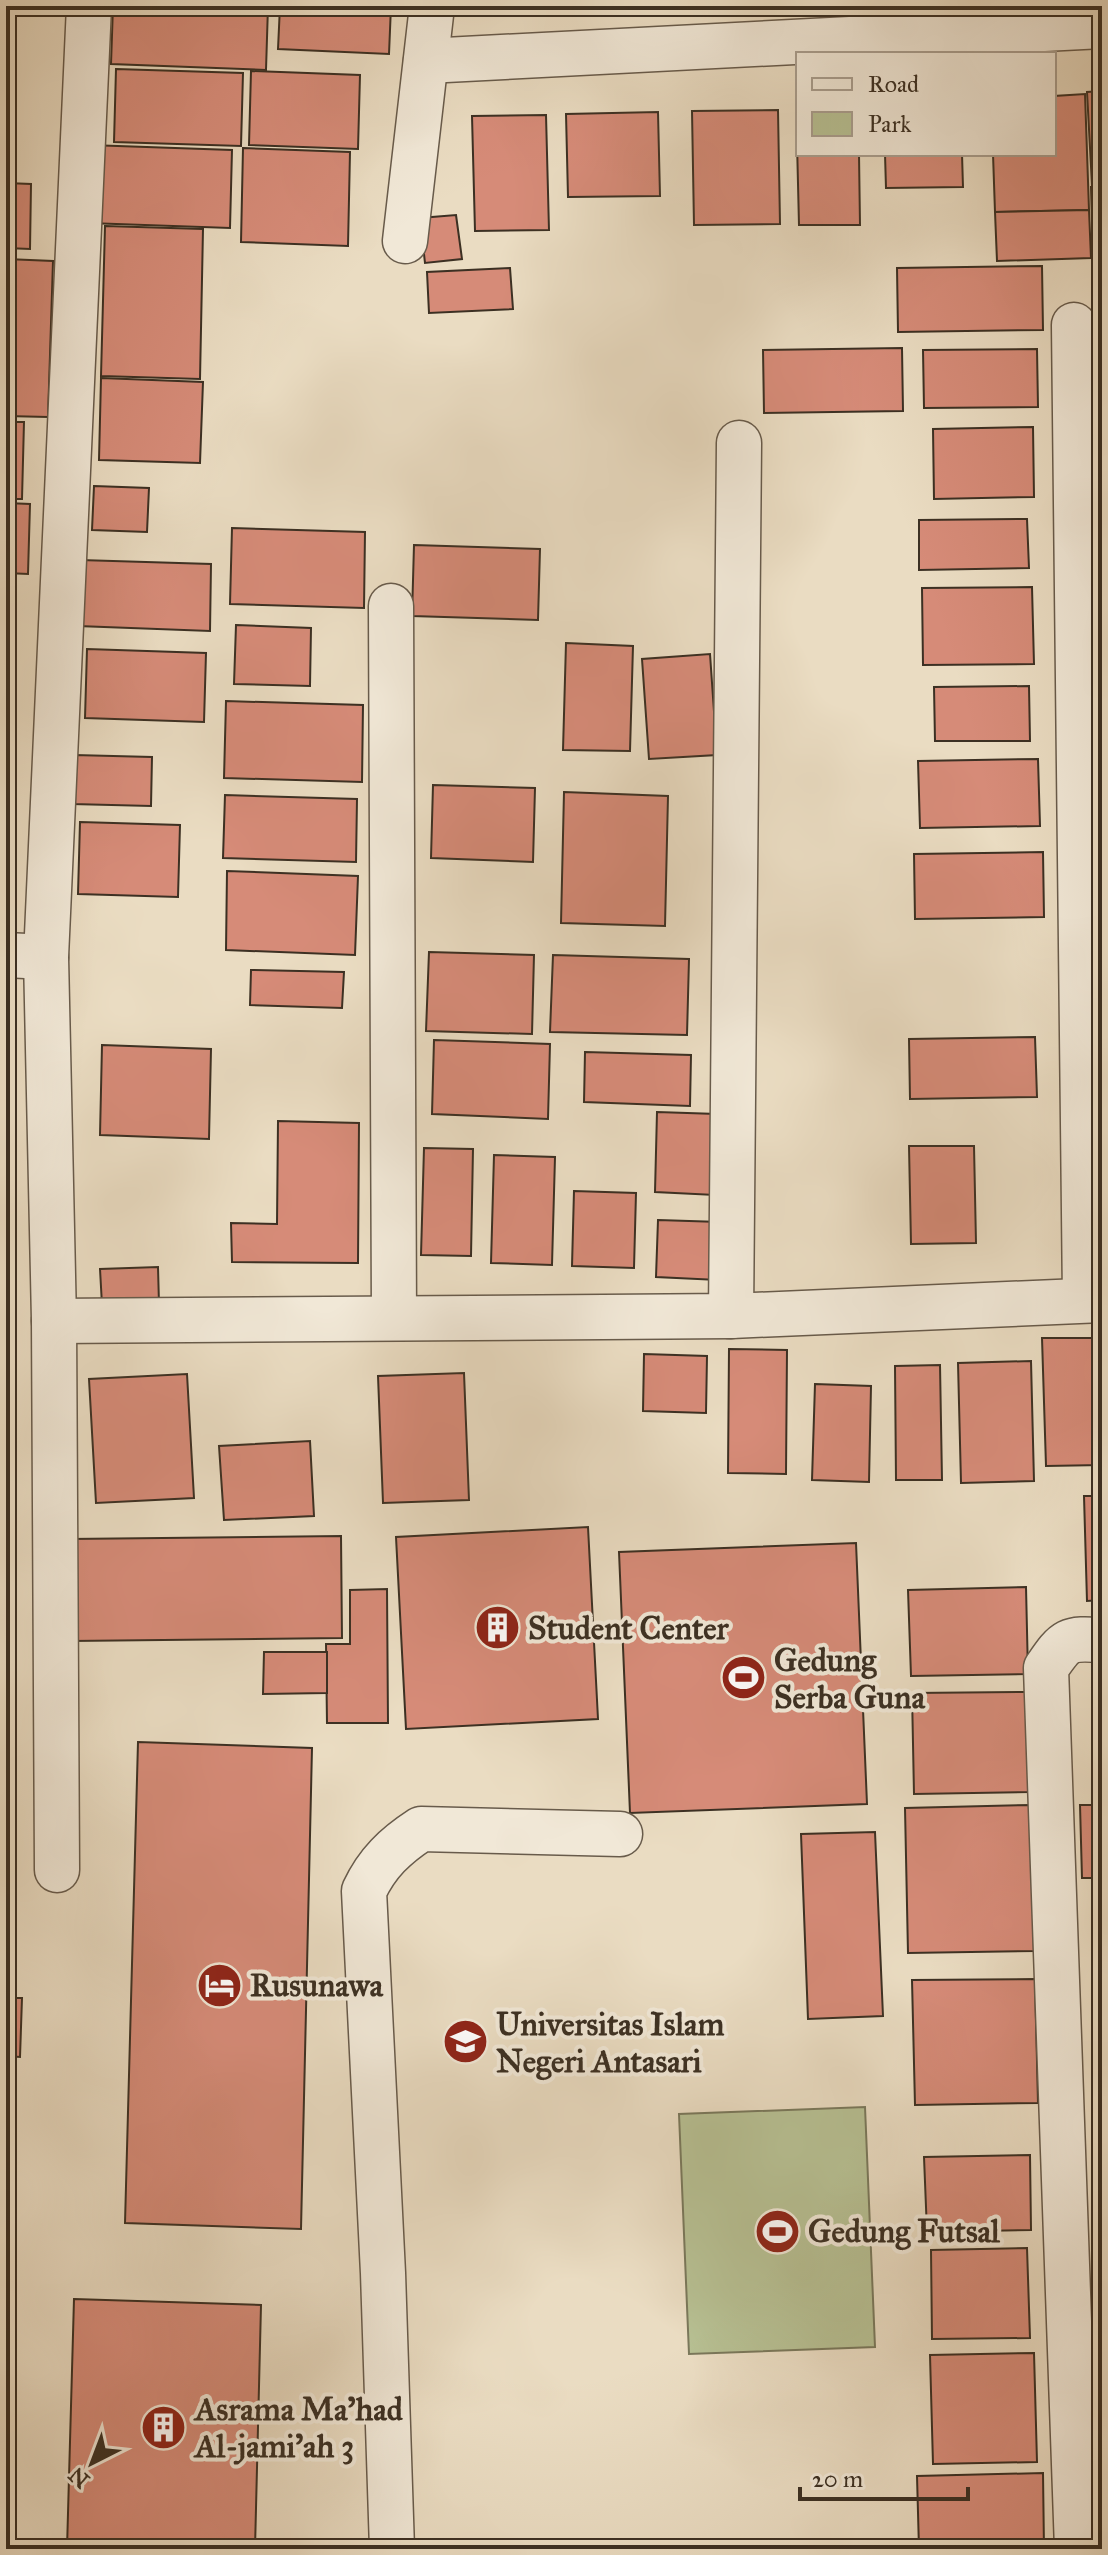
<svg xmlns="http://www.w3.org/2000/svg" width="1108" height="2555" viewBox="0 0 1108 2555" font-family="'IM FELL Great Primer',serif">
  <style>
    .green { fill: #b7c093; stroke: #7a785b; stroke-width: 2 }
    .building { fill: #d68b78; stroke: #3c3023; stroke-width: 2 }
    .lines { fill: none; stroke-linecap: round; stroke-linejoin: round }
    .street-casing { stroke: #685b4b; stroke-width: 47 }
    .street { stroke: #f1e8d7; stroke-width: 44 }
    .labels { text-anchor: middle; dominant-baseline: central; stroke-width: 8; stroke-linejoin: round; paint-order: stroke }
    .poi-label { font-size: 32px; font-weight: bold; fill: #3c3023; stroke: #f1e8d7; text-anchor: start }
  </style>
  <rect width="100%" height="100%" fill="#eadcc2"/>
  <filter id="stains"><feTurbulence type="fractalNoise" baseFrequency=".0025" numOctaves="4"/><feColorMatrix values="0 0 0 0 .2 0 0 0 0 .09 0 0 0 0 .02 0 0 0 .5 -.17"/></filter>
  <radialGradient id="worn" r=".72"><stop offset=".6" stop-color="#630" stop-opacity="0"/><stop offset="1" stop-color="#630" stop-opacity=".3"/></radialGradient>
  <polygon class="green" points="865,2107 875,2347 689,2354 679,2114"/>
  <g class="building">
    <polygon points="113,6 268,6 266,70 111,64"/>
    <polygon points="280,6 391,6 389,54 278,49"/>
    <polygon points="116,69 243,73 241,146 114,142"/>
    <polygon points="251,71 360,75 358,149 249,145"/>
    <polygon points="1102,91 1102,184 1092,185 1087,92"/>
    <polygon points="1085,94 1089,210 995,212 993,154 1054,154 1054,96"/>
    <polygon points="796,101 798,154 859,154 860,225 799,225"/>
    <polygon points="778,110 780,224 694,225 692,111"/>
    <polygon points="658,112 660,196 568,197 566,114"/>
    <polygon points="546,115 549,230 475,231 472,116"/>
    <polygon points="89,145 232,150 230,228 88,223"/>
    <polygon points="243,148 350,152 348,246 241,242"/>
    <polygon points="885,154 962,154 963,187 886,188"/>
    <polygon points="6,183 31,184 30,249 6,248"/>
    <polygon points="1091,187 1102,187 1102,252 1093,252"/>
    <polygon points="1089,210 1091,258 997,261 995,212"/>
    <polygon points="456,215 462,259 425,263 420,218"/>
    <polygon points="105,226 203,229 200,379 101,376"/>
    <polygon points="6,259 53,261 48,417 6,416"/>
    <polygon points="1042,266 1043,330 898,332 897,268"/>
    <polygon points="510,268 513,309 429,313 427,272"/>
    <polygon points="902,348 903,411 764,413 763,350"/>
    <polygon points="1037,349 1038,407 924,408 923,350"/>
    <polygon points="101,378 203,382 200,463 99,460"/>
    <polygon points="6,422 24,422 22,499 6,499"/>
    <polygon points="1033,427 1034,497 934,499 933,429"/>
    <polygon points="94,486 149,488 147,532 92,530"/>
    <polygon points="6,503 30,504 28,574 6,573"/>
    <polygon points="1027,519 1029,568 919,570 919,520"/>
    <polygon points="232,528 365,532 364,608 230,604"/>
    <polygon points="414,545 540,549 538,620 412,616"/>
    <polygon points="80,560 211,564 210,631 78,626"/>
    <polygon points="6,578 16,579 14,658 6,657"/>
    <polygon points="1032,587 1034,664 923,665 922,588"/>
    <polygon points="236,625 311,628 310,686 234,684"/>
    <polygon points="566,643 633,646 630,751 563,750"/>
    <polygon points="87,649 206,653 204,722 85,718"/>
    <polygon points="710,654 717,755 649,759 642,659"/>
    <polygon points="1029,686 1030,741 935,741 934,687"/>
    <polygon points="226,701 363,705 362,782 224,778"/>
    <polygon points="74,755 152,757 151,806 72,804"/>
    <polygon points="1038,759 1040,826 920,828 918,761"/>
    <polygon points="433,785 535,788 533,862 431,858"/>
    <polygon points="564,792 668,796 665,926 561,923"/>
    <polygon points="225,795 357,799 356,862 223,858"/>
    <polygon points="80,822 180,825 178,897 78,894"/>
    <polygon points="1043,852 1044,917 915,919 914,854"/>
    <polygon points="227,871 358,876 355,955 226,950"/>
    <polygon points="429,952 534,955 532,1034 426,1031"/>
    <polygon points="553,955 689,959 687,1035 550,1032"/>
    <polygon points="251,970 344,972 342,1008 250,1005"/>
    <polygon points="1035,1037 1037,1097 910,1099 909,1039"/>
    <polygon points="434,1040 550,1044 548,1119 432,1114"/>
    <polygon points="102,1045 211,1049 209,1139 100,1135"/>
    <polygon points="585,1052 691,1055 690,1106 584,1102"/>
    <polygon points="657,1112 717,1114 715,1195 655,1192"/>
    <polygon points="278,1121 359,1123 358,1263 232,1262 231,1223 277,1224"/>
    <polygon points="909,1146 974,1146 976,1243 911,1244"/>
    <polygon points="424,1148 473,1149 471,1256 421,1255"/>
    <polygon points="494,1155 555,1157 552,1265 491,1263"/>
    <polygon points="574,1191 636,1193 634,1268 572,1266"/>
    <polygon points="658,1220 720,1222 718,1280 656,1277"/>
    <polygon points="158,1267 159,1304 102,1305 100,1269"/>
    <polygon points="1042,1338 1102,1338 1102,1465 1046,1466"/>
    <polygon points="729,1349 787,1350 786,1474 728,1473"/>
    <polygon points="644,1354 707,1356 706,1413 643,1411"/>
    <polygon points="1031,1361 1034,1481 961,1483 958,1363"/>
    <polygon points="940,1365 942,1480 896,1480 895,1366"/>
    <polygon points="464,1373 469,1500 383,1503 378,1376"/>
    <polygon points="187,1374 194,1498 96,1503 89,1379"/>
    <polygon points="815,1384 871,1386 869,1482 812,1480"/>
    <polygon points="310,1441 314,1516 224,1520 219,1446"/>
    <polygon points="1084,1496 1102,1496 1102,1600 1087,1601"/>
    <polygon points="588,1527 598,1719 406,1729 396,1537"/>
    <polygon points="341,1536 342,1638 71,1641 69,1539"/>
    <polygon points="856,1543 867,1804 630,1813 619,1552"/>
    <polygon points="1026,1587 1028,1674 911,1676 908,1590"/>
    <polygon points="387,1589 388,1723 327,1723 326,1644 350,1644 350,1590"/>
    <polygon points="264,1652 327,1652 327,1693 263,1694"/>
    <polygon points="1092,1688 1102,1688 1102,1782 1095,1782"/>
    <polygon points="1027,1692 1029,1792 914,1794 912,1693"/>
    <polygon points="138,1742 312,1748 301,2229 125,2223"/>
    <polygon points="1031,1805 1034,1951 908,1953 905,1808"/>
    <polygon points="1080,1805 1102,1805 1102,1878 1082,1878"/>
    <polygon points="875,1832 883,2016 808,2019 801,1834"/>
    <polygon points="1093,1898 1102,1898 1102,1991 1096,1991"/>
    <polygon points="1035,1979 1038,2103 915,2105 912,1980"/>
    <polygon points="6,1998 22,1998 20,2057 6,2056"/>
    <rect x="1094" y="2020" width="8" height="34"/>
    <polygon points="1030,2155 1031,2230 927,2232 924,2157"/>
    <polygon points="1096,2162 1102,2162 1102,2254 1097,2254"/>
    <polygon points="1027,2248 1030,2338 932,2339 931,2250"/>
    <polygon points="74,2299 261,2305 255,2549 67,2549"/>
    <polygon points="1034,2353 1037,2462 933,2464 930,2355"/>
    <polygon points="1043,2473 1044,2549 919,2549 917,2476"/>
  </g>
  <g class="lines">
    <defs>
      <g id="street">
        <polyline points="426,61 1102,26"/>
        <polyline points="405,241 432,6"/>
        <polyline points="1074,325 1085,1300"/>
        <polyline points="391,606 394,1318"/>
        <polyline points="6,955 46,957"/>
        <polyline points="731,1316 739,443"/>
        <polyline points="54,1321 731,1316 1102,1300"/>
        <polyline points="57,1870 54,1321 46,957 89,6"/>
        <path d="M392 2549 383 2273 364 1891C377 1863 395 1846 421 1829L620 1834"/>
        <path d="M1077 2549 1046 1668C1066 1639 1067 1638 1102 1640"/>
      </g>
    </defs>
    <use href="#street" class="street-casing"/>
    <use href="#street" class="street"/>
  </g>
  <defs>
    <symbol id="building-disc" viewBox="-11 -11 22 22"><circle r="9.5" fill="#8f2418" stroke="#f1e8d7"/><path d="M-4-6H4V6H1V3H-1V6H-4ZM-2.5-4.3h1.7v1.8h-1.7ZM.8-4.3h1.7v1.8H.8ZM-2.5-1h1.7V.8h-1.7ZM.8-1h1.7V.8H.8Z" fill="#fff"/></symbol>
    <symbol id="stadium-disc" viewBox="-11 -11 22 22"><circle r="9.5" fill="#8f2418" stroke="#f1e8d7"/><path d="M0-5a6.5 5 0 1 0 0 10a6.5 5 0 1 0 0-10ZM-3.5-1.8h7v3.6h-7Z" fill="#fff"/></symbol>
    <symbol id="hotel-disc" viewBox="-11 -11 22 22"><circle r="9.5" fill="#8f2418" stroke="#f1e8d7"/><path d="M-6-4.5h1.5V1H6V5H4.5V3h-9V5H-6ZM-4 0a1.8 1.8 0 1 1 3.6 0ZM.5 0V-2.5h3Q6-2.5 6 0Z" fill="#fff"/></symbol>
    <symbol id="university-disc" viewBox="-11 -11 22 22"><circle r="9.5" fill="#8f2418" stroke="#f1e8d7"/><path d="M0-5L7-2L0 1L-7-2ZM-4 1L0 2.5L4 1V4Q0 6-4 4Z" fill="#fff"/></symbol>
  </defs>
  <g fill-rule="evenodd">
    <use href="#building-disc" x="472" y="1602" width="51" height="51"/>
    <use href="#stadium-disc" x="718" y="1652" width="51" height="51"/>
    <use href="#hotel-disc" x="194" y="1960" width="51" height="51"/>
    <use href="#university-disc" x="440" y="2016" width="51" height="51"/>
    <use href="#stadium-disc" x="752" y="2206" width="51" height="51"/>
    <use href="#building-disc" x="138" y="2402" width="51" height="51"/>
  </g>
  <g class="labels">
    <g class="poi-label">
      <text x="528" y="1628">Student Center</text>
      <text x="774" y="1660">Gedung<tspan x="774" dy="37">Serba Guna</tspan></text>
      <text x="250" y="1985">Rusunawa</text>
      <text x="496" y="2024">Universitas Islam<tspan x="496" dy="37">Negeri Antasari</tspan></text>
      <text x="808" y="2231">Gedung Futsal</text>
      <text x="195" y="2409">Asrama Ma'had<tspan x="195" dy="37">Al-jami'ah 3</tspan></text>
    </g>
  </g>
  <rect width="1108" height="2555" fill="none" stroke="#eadcc2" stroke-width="32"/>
  <rect x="8" y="8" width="1092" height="2539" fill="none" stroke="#3c3023" stroke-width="4"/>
  <rect x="16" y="16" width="1076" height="2523" fill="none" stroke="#3c3023" stroke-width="2"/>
  <rect x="796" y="52" width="260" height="104" fill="#f1e8d7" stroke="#a99e8f" stroke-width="2"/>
  <rect x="812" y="78" width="40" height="12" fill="#f1e8d7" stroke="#a99e8f" stroke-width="2"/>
  <text x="868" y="92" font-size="24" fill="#3c3023">Road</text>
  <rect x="812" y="112" width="40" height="24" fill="#b7c093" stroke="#a99e8f" stroke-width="2"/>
  <text x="868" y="132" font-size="24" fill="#3c3023">Park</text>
  <g transform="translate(92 2463) rotate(222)" stroke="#f1e8d7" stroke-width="6" paint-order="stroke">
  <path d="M0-6L14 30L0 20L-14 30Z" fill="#3c3023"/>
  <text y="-12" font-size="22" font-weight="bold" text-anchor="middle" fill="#3c3023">N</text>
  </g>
  <path d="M800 2487v12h168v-12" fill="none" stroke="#3c3023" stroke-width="4"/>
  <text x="812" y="2487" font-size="24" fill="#3c3023" stroke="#f1e8d7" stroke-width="6" paint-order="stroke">20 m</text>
  <rect width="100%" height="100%" filter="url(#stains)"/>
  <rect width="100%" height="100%" fill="url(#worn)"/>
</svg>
